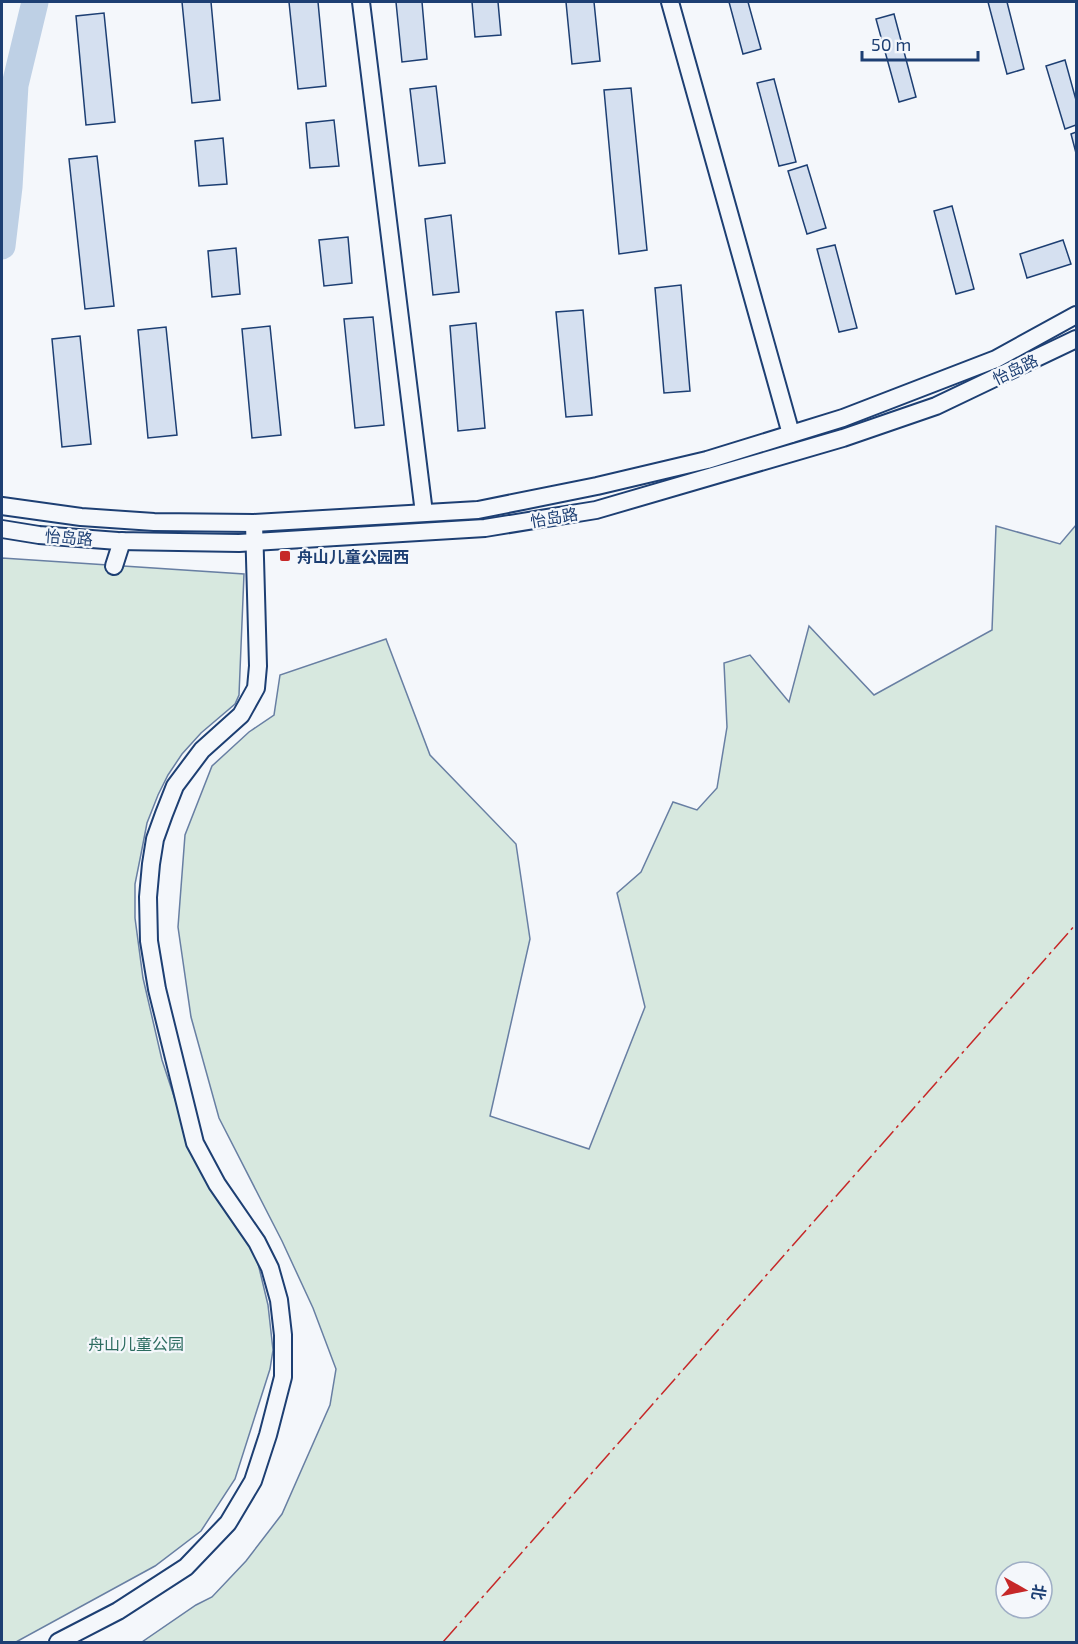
<svg xmlns="http://www.w3.org/2000/svg" width="1078" height="1644" viewBox="0 0 1078 1644" font-family="'Exo 2','Noto Sans SC',sans-serif">
  <style>
    .green { fill: #d7e8df; stroke: #687fa3; stroke-width: 1.5; fill-rule: evenodd }
    .lines { fill: none; stroke-linecap: round; stroke-linejoin: round }
    .river { stroke: #bed0e5; stroke-width: 27 }
    .building { fill: #d5e0f0; stroke: #1d3f73; stroke-width: 1.5 }
    .minor-casing { stroke: #1d3f73; stroke-width: 20 }
    .minor { stroke: #f4f7fb; stroke-width: 16 }
    .power { stroke: #c62828; stroke-width: 1.5; stroke-dasharray: 21 4.5 3 4.5; stroke-linecap: butt }
    .poi-dot { fill: #c62828; stroke: #f4f7fb; stroke-width: 2 }
    .labels { text-anchor: middle; dominant-baseline: central; stroke-width: 4.5; stroke-linejoin: round; paint-order: stroke }
    .street-label { font-size: 16px; fill: #1d3f73; stroke: #f4f7fb }
    .poi-label { font-size: 16px; font-weight: bold; fill: #1d3f73; stroke: #f4f7fb; text-anchor: start }
    .park-label { font-size: 16px; fill: #2c6c60; stroke: #f4f7fb }
  </style>
  <rect width="100%" height="100%" fill="#f4f7fb"/>
  <g class="green">
    <path d="M1076 525V1642H142L196 1605 212 1597 246 1561 282 1514 330 1405 336 1369 313 1308 282 1241 219 1118 191 1017 178 927 185 835 212 766 249 732 274 715 280 675 386 639 430 755 516 844 530 939 490 1116 589 1149 645 1007 617 893 641 872 673 802 697 810 717 788 727 727 724 663 750 655 789 702 809 626 874 695 992 630 996 526 1060 544ZM1006 1572H1042V1608H1006Z"/>
    <polygon points="2,558 244,574 239,695 235,704 201,733 182,754 168,775 158,795 147,823 141,854 135,884 135,918 143,978 162,1060 190,1145 256,1255 268,1305 273,1350 270,1369 235,1479 201,1531 155,1566 16,1642 2,1642"/>
  </g>
  <g class="lines">
    <polyline class="river" points="2,246 9,187 15,85 35,2"/>
  </g>
  <g class="building">
    <polygon points="182,2 211,2 220,100 192,103"/>
    <polygon points="289,2 318,2 326,86 298,89"/>
    <polygon points="396,2 422,2 427,59 402,62"/>
    <polygon points="472,2 498,2 501,35 475,37"/>
    <polygon points="566,2 594,2 600,61 572,64"/>
    <polygon points="729,2 748,2 761,49 743,54"/>
    <polygon points="988,2 1007,2 1024,69 1007,74"/>
    <polygon points="104,13 115,122 86,125 76,16"/>
    <polygon points="894,14 916,97 899,102 876,19"/>
    <polygon points="1065,60 1076,100 1076,125 1065,129 1046,66"/>
    <polygon points="774,79 796,162 779,166 757,83"/>
    <polygon points="436,86 445,163 419,166 410,89"/>
    <polygon points="631,88 647,250 619,254 604,90"/>
    <polygon points="334,120 339,166 310,168 306,123"/>
    <polygon points="1076,132 1076,153 1071,134"/>
    <polygon points="223,138 227,184 199,186 195,141"/>
    <polygon points="97,156 114,306 85,309 69,159"/>
    <polygon points="807,165 826,228 807,234 788,171"/>
    <polygon points="952,206 974,289 956,294 934,211"/>
    <polygon points="451,215 459,292 433,295 425,219"/>
    <polygon points="348,237 352,283 324,286 319,240"/>
    <polygon points="1063,240 1071,264 1027,278 1020,254"/>
    <polygon points="835,245 857,328 839,332 817,249"/>
    <polygon points="236,248 240,294 212,297 208,251"/>
    <polygon points="681,285 690,391 664,393 655,288"/>
    <polygon points="583,310 592,415 566,417 556,312"/>
    <polygon points="373,317 384,425 355,428 344,319"/>
    <polygon points="476,323 485,428 458,431 450,326"/>
    <polygon points="270,326 281,435 252,438 242,329"/>
    <polygon points="166,327 177,435 148,438 138,330"/>
    <polygon points="80,336 91,444 62,447 52,339"/>
  </g>
  <g class="lines">
    <defs>
      <g id="minor">
        <polyline points="361,2 424,513"/>
        <polyline points="670,2 791,434"/>
        <polyline points="2,506 81,517 154,522 254,523 478,510 597,486 707,460 843,418 996,359 1076,315"/>
        <polyline points="2,529 39,535 118,541 239,543 485,528 596,510 843,438 936,406 1076,339"/>
        <polyline points="114,566 122,541"/>
        <polyline points="58,1642 118,1611 186,1567 228,1523 253,1481 268,1435 283,1377 283,1335 279,1300 270,1268 257,1242 217,1184 195,1143 157,989 149,941 148,897 151,864 155,839 164,814 175,786 202,750 241,715 256,688 258,666 254,523"/>
      </g>
    </defs>
    <use href="#minor" class="minor-casing"/>
    <use href="#minor" class="minor"/>
    <polyline class="power" points="443,1642 1076,924"/>
  </g>
  <rect class="poi-dot" x="279" y="550" width="12" height="12" rx="3"/>
  <g class="labels">
    <g class="street-label">
      <text transform="translate(1015 369) rotate(-26)">怡岛路</text>
      <text transform="translate(554 517) rotate(-10)">怡岛路</text>
      <text transform="translate(69 537) rotate(4)">怡岛路</text>
    </g>
    <g class="poi-label">
      <text x="297" y="556">舟山儿童公园西</text>
    </g>
    <g class="park-label">
      <text x="136" y="1343">舟山儿童公园</text>
    </g>
  </g>
  <rect width="1078" height="1644" fill="none" stroke="#1d3f73" stroke-width="6"/>
  <g transform="translate(1024 1590) rotate(99)"><circle r="28" fill="#f4f7fb" stroke="#9eadc5" stroke-width="1.5"/>
  <path d="M0-4.5L10 22L0 15L-10 22Z" fill="#c62828"/>
  <text y="-9" font-size="16" font-weight="bold" text-anchor="middle" fill="#1d3f73">北</text>
  </g>
  <path d="M862 51v9h116v-9" fill="none" stroke="#1d3f73" stroke-width="3"/>
  <text x="871" y="51" font-size="18" fill="#1d3f73" stroke="#f4f7fb" stroke-width="4.5" paint-order="stroke">50 m</text>
</svg>
